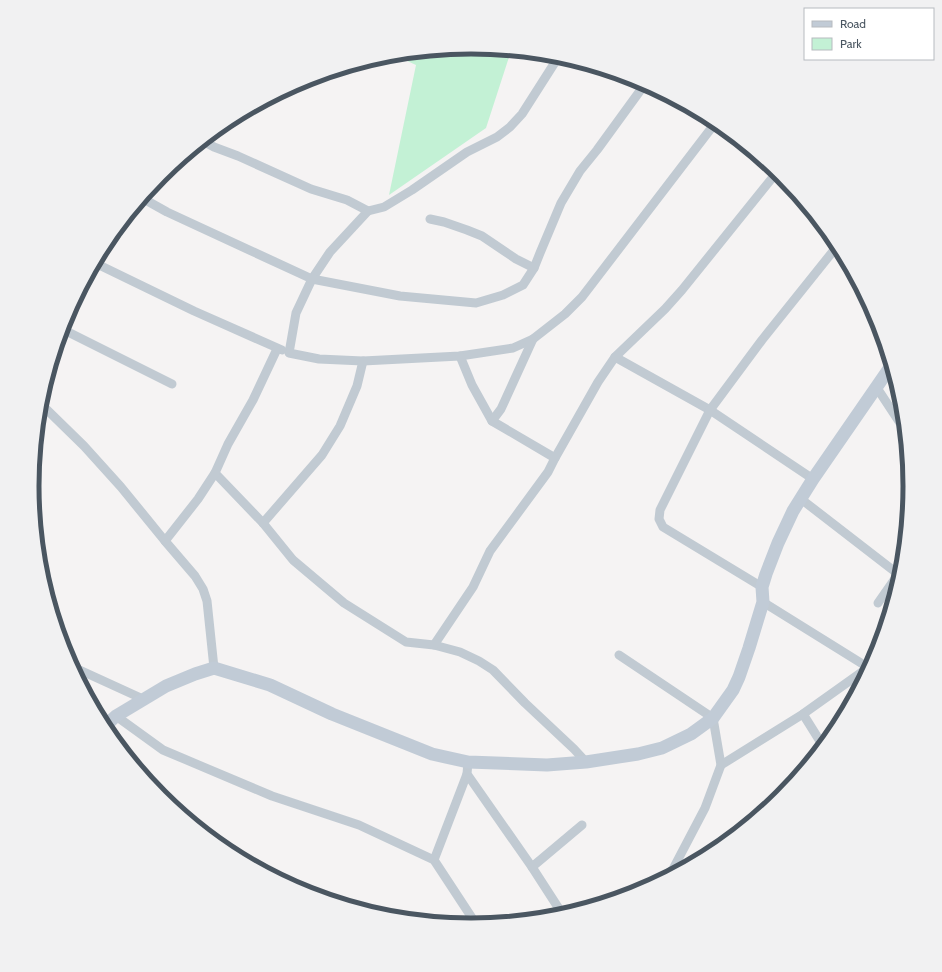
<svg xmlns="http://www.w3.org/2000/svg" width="942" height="972" viewBox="0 0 942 972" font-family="Cabin,sans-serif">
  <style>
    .green { fill: #c3f1d5 }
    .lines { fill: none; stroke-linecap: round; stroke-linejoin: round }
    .minor { stroke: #c1cad2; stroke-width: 9 }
    .secondary { stroke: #c1cbd6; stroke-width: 13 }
    .rim { fill: none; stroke: #4a5661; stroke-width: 5 }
  </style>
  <rect width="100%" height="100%" fill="#f5f3f3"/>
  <polygon class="green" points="471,47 511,51 486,128 389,195 416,65 394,55"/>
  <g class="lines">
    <g class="minor">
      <polyline points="559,56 522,114 510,127 497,137 467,152 412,190 384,207 368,211 330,252 312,279 296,313 289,353 319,359 363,361 460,356 513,348 533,339 565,314 582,297 716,122"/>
      <polyline points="203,141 214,147 238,156 311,189 347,200 368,211"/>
      <polyline points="142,198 167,212 312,279 400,296 476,303 503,295 523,285 534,268 540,253 561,203 580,171 597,150 645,84"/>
      <polyline points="430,219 444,222 467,230 482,236 516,259 534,268"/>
      <polyline points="95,263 194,311 282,350"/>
      <polyline points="62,329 172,384"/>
      <polyline points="460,356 472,385 492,421 555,458"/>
      <polyline points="615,357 710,410 813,479"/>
      <polyline points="877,388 904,429"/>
      <polyline points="40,403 84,446 121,487 165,541 195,576 203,589 207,601 214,668"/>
      <polyline points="492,421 501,409 533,339"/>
      <polyline points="215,473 263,523 293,560 344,603 406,642 434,645 460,652 479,661 493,670 525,703 574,749 586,762"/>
      <polyline points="801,499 898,574"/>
      <polyline points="263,523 322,455 340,426 357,386 363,361"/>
      <polyline points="165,541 198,499 215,473 228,444 253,400 277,349"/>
      <polyline points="762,587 663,527 659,519 660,510 710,410 762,340 838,245"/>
      <polyline points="763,602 869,668"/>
      <polyline points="878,603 901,570"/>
      <polyline points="434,645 473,587 490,551 548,472 555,458 598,382 615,357 665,309 682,290 777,172"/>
      <polyline points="619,655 713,718 721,765 705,808 673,869 666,877"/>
      <polyline points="73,667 143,699"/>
      <polyline points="803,714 823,746"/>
      <polyline points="116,716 163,750 272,796 359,825 434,860 476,924"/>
      <polyline points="468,762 467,774 532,867 563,915"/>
      <polyline points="721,765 803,714 869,667"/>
      <polyline points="434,860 467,774"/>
      <polyline points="532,867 582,825"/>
    </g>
    <polyline class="secondary" points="104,727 116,716 166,686 195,674 214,668 270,685 332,714 432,754 468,762 547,765 586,762 638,754 662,748 691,734 713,718 733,690 739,677 749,648 763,602 762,587 766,574 778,543 793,511 813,479 891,366"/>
  </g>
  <path d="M0 0H942V972H0ZM39 486a432 432 0 1 1 864 0a432 432 0 1 1-864 0Z" fill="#f1f1f2" fill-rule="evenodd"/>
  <path class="rim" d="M39 486a432 432 0 1 1 864 0a432 432 0 1 1-864 0Z"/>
  <rect x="804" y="8" width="130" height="52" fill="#ffffff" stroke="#b7bbc0"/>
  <rect x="812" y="21" width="20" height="6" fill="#c1cbd6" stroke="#b7bbc0"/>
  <text x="840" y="28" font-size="12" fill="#4a5661">Road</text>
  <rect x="812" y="38" width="20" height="12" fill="#c3f1d5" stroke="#b7bbc0"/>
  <text x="840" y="48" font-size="12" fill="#4a5661">Park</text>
</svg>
